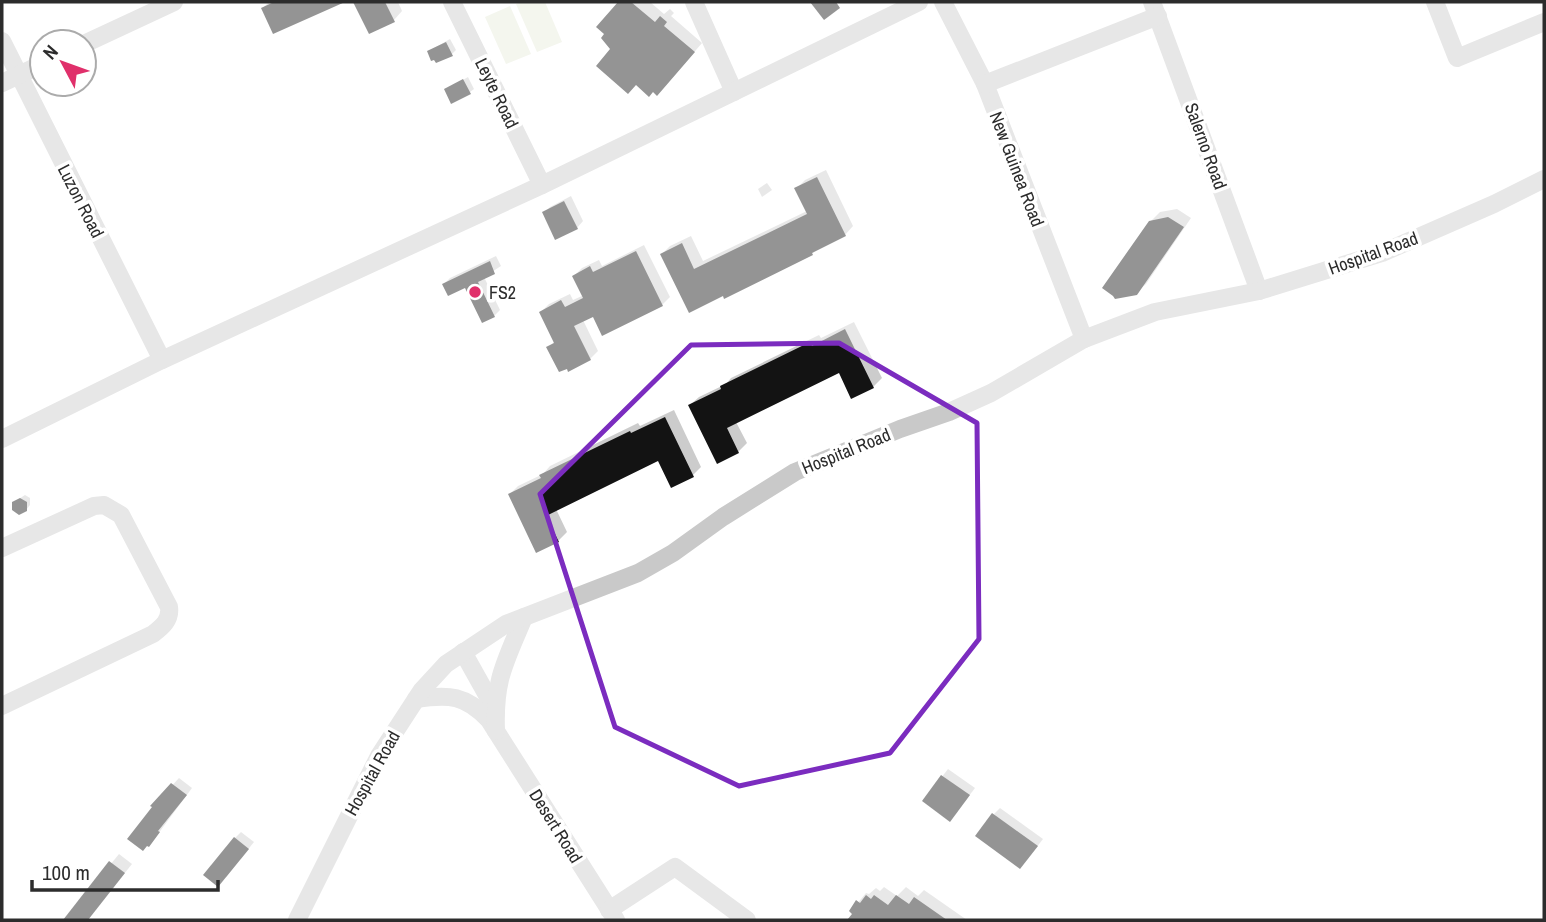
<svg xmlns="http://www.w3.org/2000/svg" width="1546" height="922" viewBox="0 0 1546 922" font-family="'Archivo Narrow',sans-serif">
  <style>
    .green { fill: #e6ead9 }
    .shadow { fill: #0003 }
    .building { fill: #131313 }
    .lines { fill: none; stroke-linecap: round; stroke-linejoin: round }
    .minor { stroke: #c9c9c9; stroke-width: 18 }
    .marked { fill: none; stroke: #7b2cbf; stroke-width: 5; stroke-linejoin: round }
    .poi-dot { fill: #e0306b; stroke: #fff; stroke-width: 2.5 }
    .labels { text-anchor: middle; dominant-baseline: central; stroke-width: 7; stroke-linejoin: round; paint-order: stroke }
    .street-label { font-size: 18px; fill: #2c2c2c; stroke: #fff }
    .poi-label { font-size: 18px; fill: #2c2c2c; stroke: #fff; text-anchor: start }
  </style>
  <rect width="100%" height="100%" fill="#fff"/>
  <g class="green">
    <polygon points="522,2 545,2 562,42 537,52 516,4"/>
    <polygon points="510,6 531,54 506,64 485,17"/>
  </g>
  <g class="shadow">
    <polygon points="269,2 341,2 306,18 263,8"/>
    <polygon points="355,2 398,2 402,11 394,20 369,32"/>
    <polygon points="620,2 650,2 664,14 670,9 674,13 671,16 702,43 666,85 613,49 607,34 599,27"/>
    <polygon points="450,39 456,50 452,54 429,51"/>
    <polygon points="468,77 474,89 470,92 446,90"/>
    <polygon points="826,170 853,226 845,235 818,247 812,254 725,296 662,254 670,246 691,236 703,261 807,211 796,189 805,180"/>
    <polygon points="767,183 772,190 762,197 758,189"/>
    <polygon points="571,196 583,221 577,228 544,213 550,207"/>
    <polygon points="1177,209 1191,218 1146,284 1136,293 1150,222 1160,212"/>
    <polygon points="644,245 670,297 662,305 594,315 583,320 598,351 590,359 549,347 555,341 541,312 549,304 570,294 573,300 584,295 574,276 582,268 599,260 602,266"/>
    <polygon points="496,256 501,266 484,277 500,310 494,316 466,286 444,284 450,278"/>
    <polygon points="854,322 882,378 873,387 839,371 736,422 747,443 738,452 718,462 690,405 699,397 726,384 731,378 819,335 821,338"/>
    <polygon points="674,410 701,467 693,475 659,459 556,509 567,532 558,541 510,494 518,486 543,474 550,466 638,423 640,426"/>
    <polygon points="25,495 30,498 30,505 26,510 14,502"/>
    <polygon points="948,769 975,788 956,813 924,800"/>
    <polygon points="179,778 192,788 155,838 153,806"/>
    <polygon points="1000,808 1043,839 1026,861 994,814"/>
    <polygon points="241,832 254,842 225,878 235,838"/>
    <polygon points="119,854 132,864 87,920 65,920"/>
    <polygon points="884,887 897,896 906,887 918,896 924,890 967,920 850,920 855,913 851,911 866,893 869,894 876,888 880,891"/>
  </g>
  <g class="building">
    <polygon points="274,2 345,2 273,34 261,8"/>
    <polygon points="353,2 385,2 395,22 369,34"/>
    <polygon points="618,2 631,2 655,22 660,16 667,22 664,26 695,52 657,96 653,92 649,97 636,85 628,94 596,66 610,49 601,38 604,34 596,27"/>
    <polygon points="810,2 836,2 840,8 824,20"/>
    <polygon points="446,42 453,56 436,63 434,60 431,61 427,51"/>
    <polygon points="463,79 471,94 451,104 444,89"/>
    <polygon points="817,177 846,236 812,253 813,255 724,299 723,296 689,313 660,254 682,243 694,269 807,214 794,188"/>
    <polygon points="564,201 578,229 555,240 542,212"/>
    <polygon points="1168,217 1184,227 1137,295 1115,299 1113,296 1102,288 1149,221"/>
    <polygon points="636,251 663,306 602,336 593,317 574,326 591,360 568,372 567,369 559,372 546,347 554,343 539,312 561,300 565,307 583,298 572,276 590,266 593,272"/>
    <polygon points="490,261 495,274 478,282 495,317 482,323 465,288 448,296 442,284"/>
    <polygon points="845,329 874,388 851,399 839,373 727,428 739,453 717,464 688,405 721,389 720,386 810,342 812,346"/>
    <polygon points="665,417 694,477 671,488 658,461 546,516 559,542 536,553 508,494 541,478 539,475 630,431 631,433"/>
    <polygon points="20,498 27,502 27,511 19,515 12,510 12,502"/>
    <polygon points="941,775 970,795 950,822 922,801"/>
    <polygon points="171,783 187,795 158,831 160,832 149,847 147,846 143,851 127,839 152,807 150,806"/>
    <polygon points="992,813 1038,846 1020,869 975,836"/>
    <polygon points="234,837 249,849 218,887 203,875"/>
    <polygon points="109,861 125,873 88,920 63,920"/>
    <polygon points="866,895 871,899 874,895 888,905 896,895 909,904 914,897 947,920 847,920 852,914 849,911 856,900 860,903"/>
  </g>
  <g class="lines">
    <g class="minor">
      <polyline points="452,2 542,185"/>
      <polyline points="694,2 734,92"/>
      <polyline points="943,2 985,84 1084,339"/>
      <polyline points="1152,2 1259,291"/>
      <polyline points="1435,2 1457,58 1544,22"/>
      <polyline points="2,41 162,360"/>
      <polyline points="84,44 174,2"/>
      <polyline points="2,83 42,64"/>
      <polyline points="985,84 1158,16"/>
      <polyline points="2,439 162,360 542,185 919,2"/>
      <path d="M2 548 94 506 104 505 121 515 169 607C171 620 162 627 153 634L2 706"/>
      <polyline points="463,652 496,711"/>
      <path d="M416 699C449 694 466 695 489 720L616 920"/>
      <path d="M496 731C494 679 505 663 524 617"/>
      <polyline points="609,910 675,867 747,920"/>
      <polyline points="297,920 379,756 422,690 446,664 506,624 638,573 673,553 723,517 795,472 900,429 949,412 991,393 1084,339 1155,312 1259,291 1382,253 1494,204 1544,179"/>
    </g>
  </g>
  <path d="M0 0H1546V922H0ZM839 343 977 423 979 639 890 753 739 786 615 727 540 494 691 345Z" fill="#fff" fill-opacity=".55" fill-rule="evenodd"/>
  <path class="marked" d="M839 343 977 423 979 639 890 753 739 786 615 727 540 494 691 345Z"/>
  <circle class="poi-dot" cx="475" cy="292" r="7"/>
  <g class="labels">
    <g class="street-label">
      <text transform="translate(497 93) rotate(64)">Leyte Road</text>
      <text transform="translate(1206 146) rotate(70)">Salerno Road</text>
      <text transform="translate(1017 169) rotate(69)">New Guinea Road</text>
      <text transform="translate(81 201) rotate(63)">Luzon Road</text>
      <text transform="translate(1373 253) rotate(-20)">Hospital Road</text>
      <text transform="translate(846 451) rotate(-22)">Hospital Road</text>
      <text transform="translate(372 773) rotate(-61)">Hospital Road</text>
      <text transform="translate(556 826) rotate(58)">Desert Road</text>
    </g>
    <g class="poi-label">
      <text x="489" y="292">FS2</text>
    </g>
  </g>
  <rect width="1546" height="922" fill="none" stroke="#2c2c2c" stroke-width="7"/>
  <g transform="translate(63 63) rotate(311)"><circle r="33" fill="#ffffff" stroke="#ababab" stroke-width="2"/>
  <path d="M0-5L12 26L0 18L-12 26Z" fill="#e0306b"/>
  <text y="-10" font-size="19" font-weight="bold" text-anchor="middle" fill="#2c2c2c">N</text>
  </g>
  <path d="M32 880v10h186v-10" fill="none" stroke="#2c2c2c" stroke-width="3.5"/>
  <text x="42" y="880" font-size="21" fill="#2c2c2c" stroke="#ffffff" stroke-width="5" paint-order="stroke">100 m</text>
</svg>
